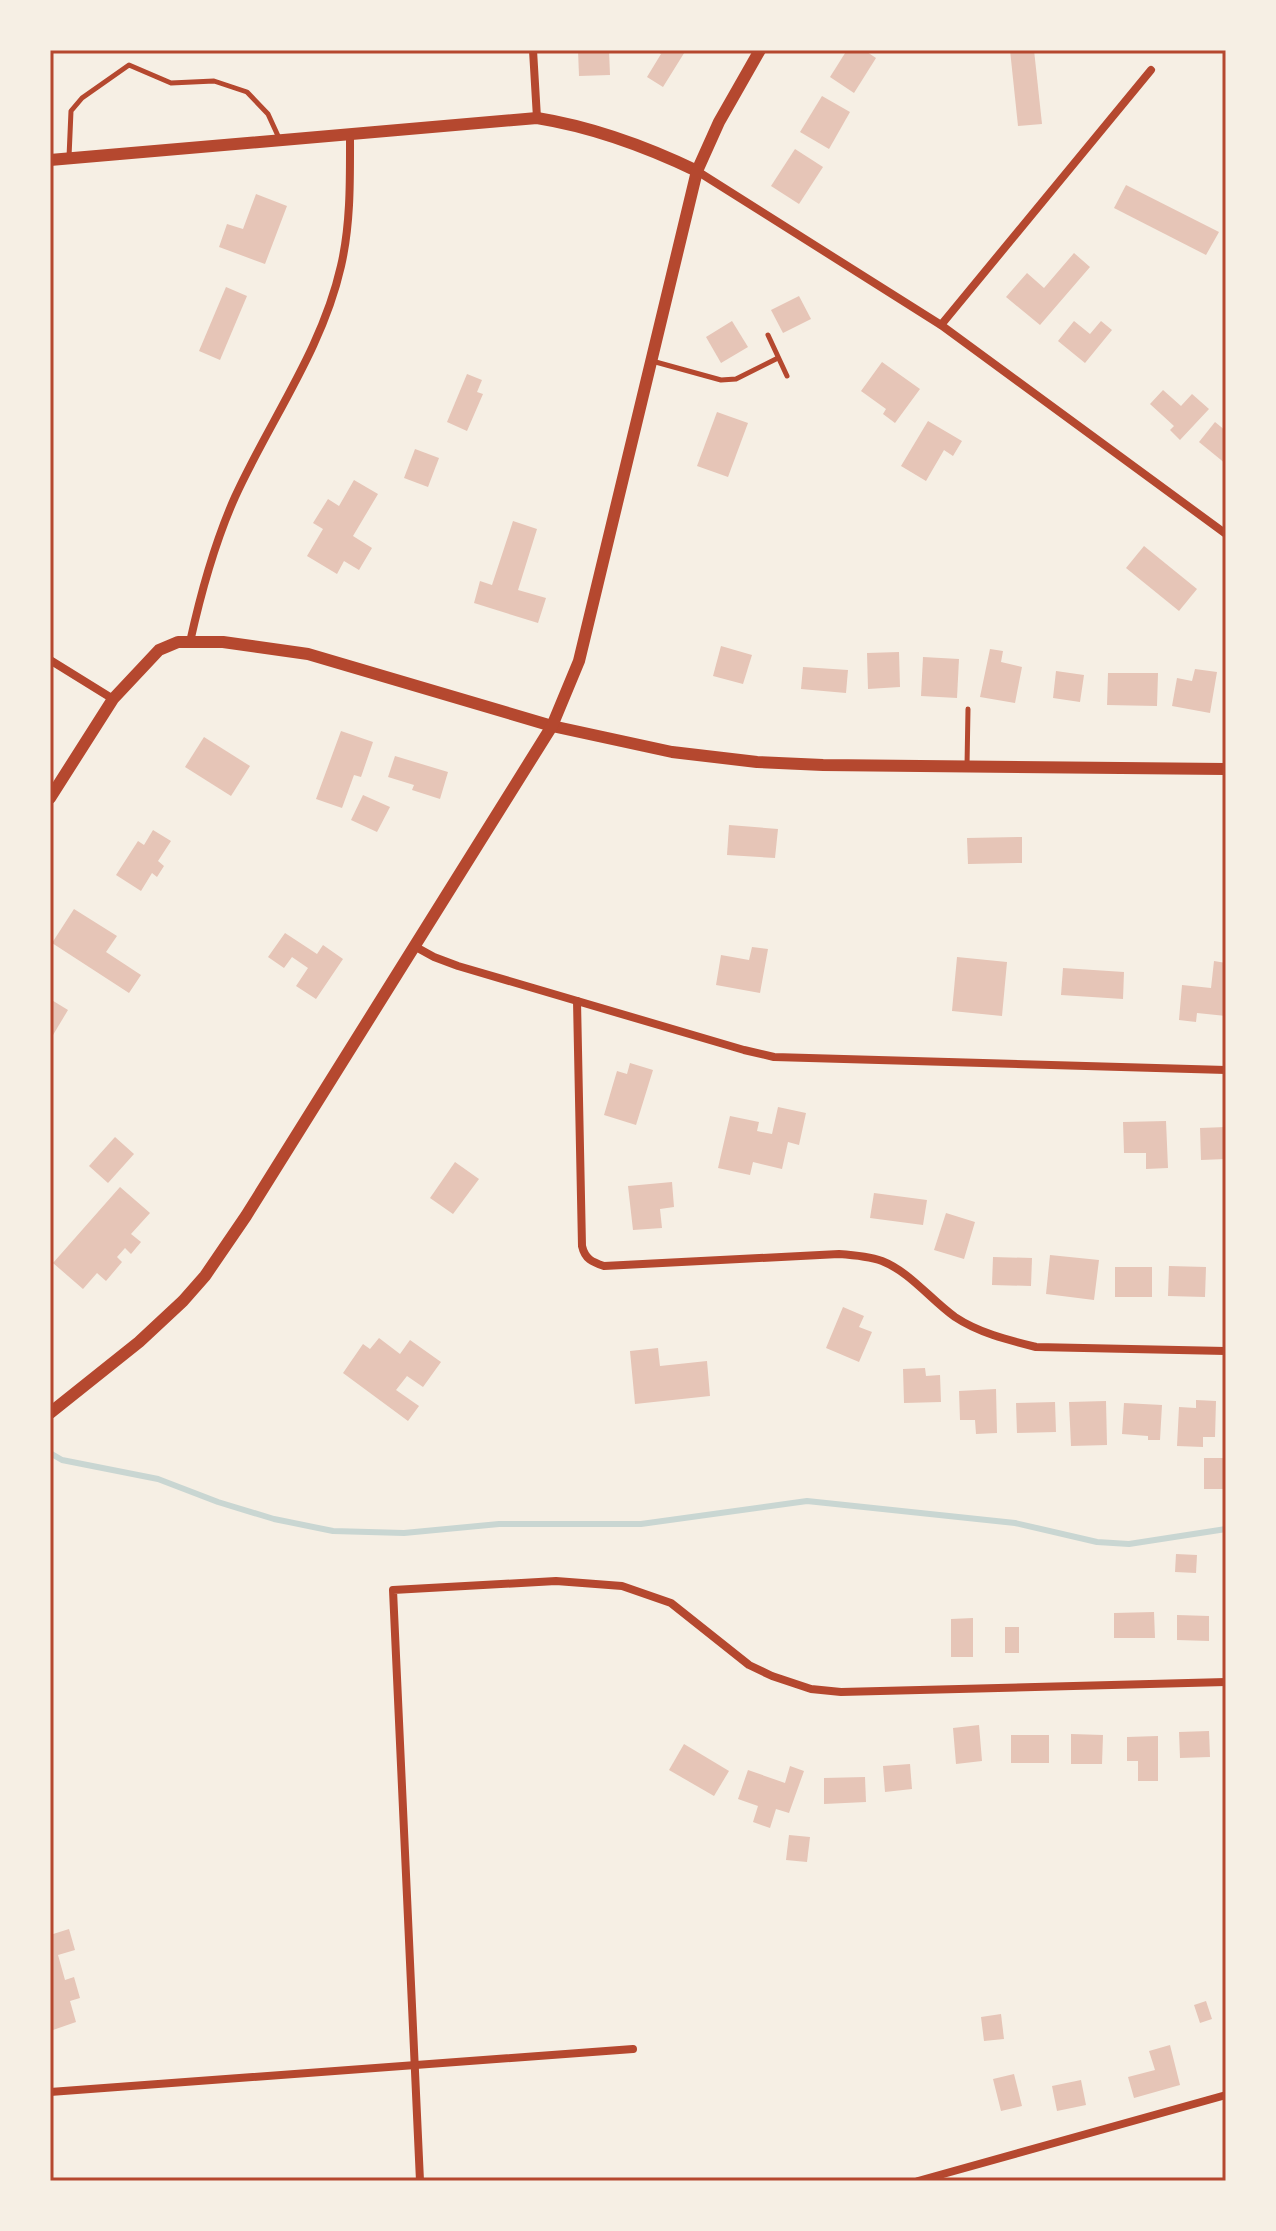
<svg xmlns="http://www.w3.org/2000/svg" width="1276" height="2231" viewBox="0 0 1276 2231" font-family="Karla,sans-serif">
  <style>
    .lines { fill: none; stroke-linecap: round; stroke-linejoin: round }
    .stream { stroke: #c9d6d2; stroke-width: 6 }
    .building { fill: #e6c5b7 }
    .service { stroke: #b5482f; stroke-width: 5 }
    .minor { stroke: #b5482f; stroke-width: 8 }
    .tertiary { stroke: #b5482f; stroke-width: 12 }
    .neatline { fill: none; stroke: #b5482f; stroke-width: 3 }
  </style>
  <rect width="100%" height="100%" fill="#f6efe4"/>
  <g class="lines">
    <polyline class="stream" points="50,1453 62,1460 158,1479 218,1502 274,1519 333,1531 404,1533 499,1524 641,1524 807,1501 1015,1523 1097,1542 1129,1544 1226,1529"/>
  </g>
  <g class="building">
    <polygon points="578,50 609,50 610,75 579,76"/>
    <polygon points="654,50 686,50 663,87 647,77 661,54"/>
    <polygon points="847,50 864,50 876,58 854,93 830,77"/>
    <polygon points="1010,50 1034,50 1042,124 1018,126"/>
    <polygon points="822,96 850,112 829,149 800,132"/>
    <polygon points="795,149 823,167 799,204 771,186"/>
    <polygon points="1126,185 1219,232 1206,255 1114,208"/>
    <polygon points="256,194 287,206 265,264 219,247 227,224 243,229"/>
    <polygon points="1074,253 1090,267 1040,325 1006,297 1027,273 1044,288"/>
    <polygon points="226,287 247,296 220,360 199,351"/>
    <polygon points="799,296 811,319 783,333 771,310"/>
    <polygon points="732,321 748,347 721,363 706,337"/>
    <polygon points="1074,321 1090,334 1101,321 1112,330 1085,363 1058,341"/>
    <polygon points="882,362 920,389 895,423 883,414 886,409 861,391"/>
    <polygon points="467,374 482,380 477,392 483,394 467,431 447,422"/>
    <polygon points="1163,390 1181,406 1192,394 1209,409 1180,440 1170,430 1174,426 1150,404"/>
    <polygon points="717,412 748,423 728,477 697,466"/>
    <polygon points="928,421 962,441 953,456 944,450 926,481 901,466"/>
    <polygon points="1215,422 1226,431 1226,464 1199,442"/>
    <polygon points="415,449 439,458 428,487 404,478"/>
    <polygon points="354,480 378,494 353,536 372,548 359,570 344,561 337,574 307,556 323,529 313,523 328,499 339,506"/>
    <polygon points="513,521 537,529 518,590 546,598 538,623 474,603 480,581 492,585"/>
    <polygon points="1144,546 1197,589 1179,611 1126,568"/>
    <polygon points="721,646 752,655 743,684 713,676"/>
    <polygon points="990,649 1003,651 1001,662 1022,667 1015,703 980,697"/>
    <polygon points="899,652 900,687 868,689 867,653"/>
    <polygon points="923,657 959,659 957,698 921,696"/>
    <polygon points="803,667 848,670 846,693 801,689"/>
    <polygon points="1195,669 1217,672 1210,713 1172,706 1177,678 1192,681"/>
    <polygon points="1056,671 1084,675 1080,702 1053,698"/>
    <polygon points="1108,673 1158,673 1157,706 1107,705"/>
    <polygon points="341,731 373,742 361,777 354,775 342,808 316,799"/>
    <polygon points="204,737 250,766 231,796 185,767"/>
    <polygon points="395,756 448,772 440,799 412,790 414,785 388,777"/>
    <polygon points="363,795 390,807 377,832 351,820"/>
    <polygon points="729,825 778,829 775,858 727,855"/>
    <polygon points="153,830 171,841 158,861 164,866 157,877 152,873 141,891 116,875 138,841 144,845"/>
    <polygon points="1022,837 1022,863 968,864 967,838"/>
    <polygon points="74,909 117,936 106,952 141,975 129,993 52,943"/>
    <polygon points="285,933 317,954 323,945 343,959 316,999 296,986 308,968 292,957 284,968 268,957"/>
    <polygon points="752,947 768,949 760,993 716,985 721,955 749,960"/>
    <polygon points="957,957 1007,962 1002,1016 952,1011"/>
    <polygon points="1214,961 1226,963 1226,1016 1197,1013 1196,1022 1179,1020 1182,985 1211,988"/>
    <polygon points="1063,968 1124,972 1123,999 1061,995"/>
    <polygon points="50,999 68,1010 50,1040"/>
    <polygon points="630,1063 653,1070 636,1125 604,1115 617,1071 627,1074"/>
    <polygon points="778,1107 806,1113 799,1145 788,1142 782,1169 753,1162 750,1175 718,1168 730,1116 759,1122 757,1131 772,1134"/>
    <polygon points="1166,1121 1168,1168 1146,1169 1146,1153 1124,1153 1123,1122"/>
    <polygon points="1226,1127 1226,1159 1201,1160 1200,1128"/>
    <polygon points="115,1137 134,1154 108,1183 89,1166"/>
    <polygon points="455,1162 479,1179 453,1214 430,1198"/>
    <polygon points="672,1182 674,1207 660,1209 662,1228 633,1230 628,1186"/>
    <polygon points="120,1187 150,1213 131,1234 141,1242 131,1254 125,1248 117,1257 122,1262 106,1281 97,1273 83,1289 53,1263"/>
    <polygon points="874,1193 927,1200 923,1225 870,1218"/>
    <polygon points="946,1213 975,1222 964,1259 934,1250"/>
    <polygon points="1050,1255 1099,1260 1094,1300 1046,1294"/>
    <polygon points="993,1257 1032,1258 1031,1286 992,1285"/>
    <polygon points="1169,1266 1206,1267 1205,1297 1168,1296"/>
    <rect x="1115" y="1267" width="37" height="30"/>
    <polygon points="843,1307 864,1316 859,1327 872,1332 859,1362 826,1348"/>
    <polygon points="379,1338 400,1354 410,1340 441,1362 423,1387 407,1376 396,1390 419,1406 408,1421 343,1373 363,1344 370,1349"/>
    <polygon points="658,1348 660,1366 707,1361 710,1396 635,1404 630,1351"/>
    <polygon points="925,1368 926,1376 940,1375 941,1402 904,1403 903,1369"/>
    <polygon points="996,1389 997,1433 976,1434 975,1420 960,1420 959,1391"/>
    <polygon points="1196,1400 1216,1401 1215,1437 1203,1437 1203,1447 1177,1446 1179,1407 1196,1408"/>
    <polygon points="1106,1401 1107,1445 1071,1446 1069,1402"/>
    <polygon points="1055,1402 1056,1432 1017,1433 1016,1403"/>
    <polygon points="1124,1403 1162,1405 1160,1440 1148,1440 1148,1436 1122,1434"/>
    <polygon points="1204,1458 1225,1458 1224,1489 1204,1489"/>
    <polygon points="1176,1554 1197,1555 1196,1573 1175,1572"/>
    <polygon points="1154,1612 1155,1638 1114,1638 1114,1613"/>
    <polygon points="1177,1615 1209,1616 1209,1641 1177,1640"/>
    <polygon points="973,1618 973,1657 951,1657 951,1619"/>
    <rect x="1005" y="1627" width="14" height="26"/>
    <polygon points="979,1725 982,1761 956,1764 953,1728"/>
    <polygon points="1209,1731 1210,1757 1180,1758 1179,1732"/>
    <polygon points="1071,1734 1103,1735 1102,1764 1071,1764"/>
    <rect x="1011" y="1735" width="38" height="28"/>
    <polygon points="1158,1736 1158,1781 1138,1781 1138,1761 1127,1761 1127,1737"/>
    <polygon points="684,1744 729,1771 714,1796 669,1770"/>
    <polygon points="910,1764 912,1789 885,1792 883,1766"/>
    <polygon points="790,1766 804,1771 789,1813 776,1809 770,1828 753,1822 758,1806 738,1799 748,1770 785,1783"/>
    <polygon points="865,1777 866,1802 824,1804 824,1778"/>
    <polygon points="789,1835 810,1837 807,1862 786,1860"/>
    <polygon points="69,1929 75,1950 58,1955 65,1980 74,1977 80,1998 70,2001 76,2022 53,2030 50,2020 50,1935"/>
    <polygon points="1206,2001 1212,2019 1200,2023 1194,2005"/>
    <polygon points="1001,2014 1004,2039 984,2041 981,2017"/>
    <polygon points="1170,2045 1180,2085 1134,2098 1128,2077 1155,2070 1149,2051"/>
    <polygon points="1014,2074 1022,2106 1001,2111 993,2079"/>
    <polygon points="1081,2080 1086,2105 1057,2111 1052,2086"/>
  </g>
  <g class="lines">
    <g class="service">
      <polyline points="69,157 71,111 82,98 129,65 171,83 214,81 247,92 268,114 279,138"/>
      <polyline points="768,335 787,376"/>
      <polyline points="652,361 721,380 736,379 778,358"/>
      <polyline points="967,766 968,709"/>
    </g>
    <g class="minor">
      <polyline points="533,50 537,118"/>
      <polyline points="697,171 941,325 1226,534"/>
      <polyline points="941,325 1151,70"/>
      <path d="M190 642C201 592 214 544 235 497 270 420 322 350 341 266 351 223 350 177 350 133"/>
      <polyline points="50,660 113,699"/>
      <polyline points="414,946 434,957 458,966 744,1050 774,1057 1226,1070"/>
      <path d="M577 1001 582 1246C585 1259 592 1262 604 1266L839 1254C854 1255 868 1256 882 1261 910 1272 931 1300 955 1317 979 1333 1008 1340 1036 1347L1226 1351"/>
      <polyline points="50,2092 633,2049"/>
      <polyline points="420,2181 393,1590 556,1581 622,1586 671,1603 749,1665 772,1676 811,1689 841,1692 1226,1682"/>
      <polyline points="918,2181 1226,2095"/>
    </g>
    <g class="tertiary">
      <path d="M50 160 537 118C593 127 645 146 697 171"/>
      <polyline points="50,798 113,699 159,650 178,642 223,642 308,654 552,726 672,752 757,762 823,765 1226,769"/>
      <polyline points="50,1413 139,1342 183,1301 205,1276 246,1216 552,726 579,661 697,171 719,122 760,50"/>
    </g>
  </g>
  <rect width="1276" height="2231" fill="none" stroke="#f6efe4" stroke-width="104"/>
  <rect x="52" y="52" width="1172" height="2127" class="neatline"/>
</svg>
